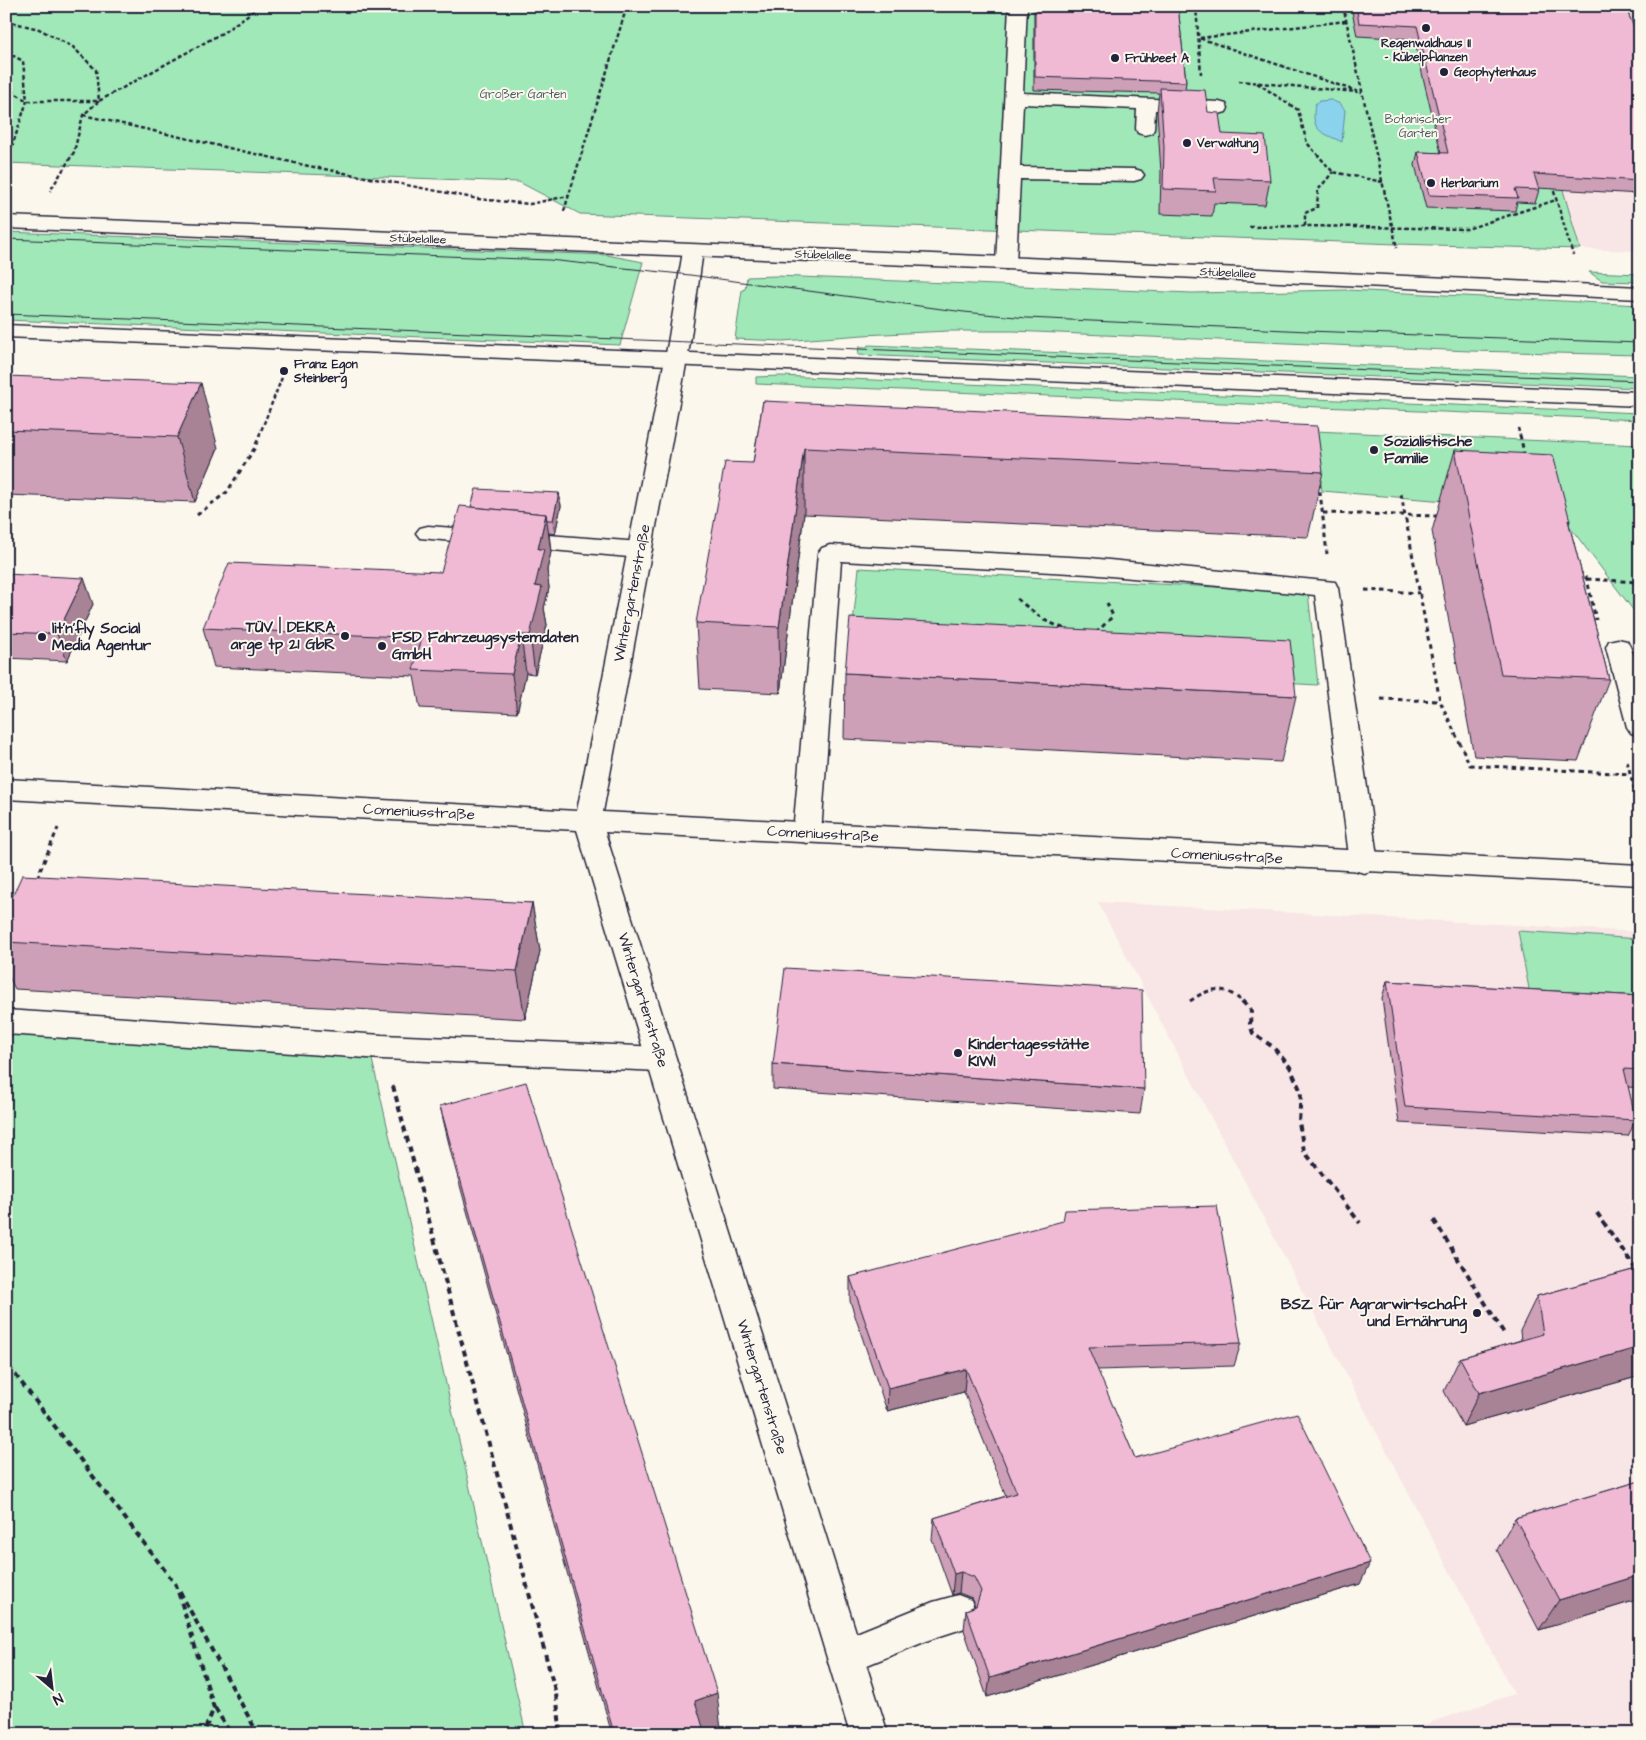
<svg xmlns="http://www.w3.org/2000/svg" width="1646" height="1740" viewBox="0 0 1646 1740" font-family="'Architects Daughter',sans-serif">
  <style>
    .built { fill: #f8e5e5 }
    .green { fill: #a0e8b7; stroke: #618579 }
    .water { fill: #8bd2ed; stroke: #618ca6 }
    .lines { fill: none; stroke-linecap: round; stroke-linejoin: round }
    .lane-casing { stroke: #22223b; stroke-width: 3 }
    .street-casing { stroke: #22223b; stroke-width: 3 }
    .secondary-casing { stroke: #22223b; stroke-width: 3 }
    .path-far2 { stroke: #22223b; stroke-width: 2.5; stroke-dasharray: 4 2.5; stroke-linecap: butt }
    .path-far1 { stroke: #22223b; stroke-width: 3; stroke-dasharray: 4.5 4; stroke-linecap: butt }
    .path { stroke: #22223b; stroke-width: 4; stroke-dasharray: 6 4.5; stroke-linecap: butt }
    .lane { fill: #fbf7ec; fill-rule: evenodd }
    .street { fill: #fbf7ec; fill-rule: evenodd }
    .secondary { fill: #fbf7ec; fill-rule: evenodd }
    .tram { stroke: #22223b; stroke-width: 1 }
    .wall { fill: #cea0b7; stroke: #22223b }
    .shaded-wall { fill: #a88295; stroke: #22223b }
    .building { fill: #f0bad5; stroke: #22223b }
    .poi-dot { fill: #22223b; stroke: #fbf7ec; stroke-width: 2 }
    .labels { text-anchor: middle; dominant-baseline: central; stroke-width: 4; stroke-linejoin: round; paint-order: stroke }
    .far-poi-label { font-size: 12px; font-weight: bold; fill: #22223b; stroke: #fbf7ec; text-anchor: start }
    .far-park-label { font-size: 12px; fill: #485d60; stroke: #fbf7ec }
    .far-street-label { font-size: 12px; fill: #22223b; stroke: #fbf7ec }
    .poi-label { font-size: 15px; font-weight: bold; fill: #22223b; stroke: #fbf7ec; text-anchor: start }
    .street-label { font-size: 15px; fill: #22223b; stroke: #fbf7ec }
  </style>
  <rect width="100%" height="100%" fill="#fbf7ec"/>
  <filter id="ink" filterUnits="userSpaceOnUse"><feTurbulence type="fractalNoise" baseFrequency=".02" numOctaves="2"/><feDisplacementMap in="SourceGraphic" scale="10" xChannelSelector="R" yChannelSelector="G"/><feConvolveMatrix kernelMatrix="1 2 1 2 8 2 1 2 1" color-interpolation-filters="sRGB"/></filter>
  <g filter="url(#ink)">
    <g class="built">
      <polygon points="1510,6 1640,6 1640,251 1580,249"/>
      <polygon points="1098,902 1640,932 1640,1734 1397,1734 1514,1694"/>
    </g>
    <g class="green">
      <polygon points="6,6 1510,6 1580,249 1397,244 580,214 519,182 6,163"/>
      <polygon points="6,232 607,255 643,262 620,345 6,320"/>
      <polygon points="1589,272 1640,274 1640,282 1602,281"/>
      <polygon points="776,276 1192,293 1347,290 1640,305 1640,355 1470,351 1013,331 948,331 863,335 783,341 735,339 742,290 745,289 747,277"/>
      <polygon points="868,345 1640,376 1640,388 858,355 859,347 867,347"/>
      <polygon points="780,376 1640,413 1640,420 756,384 756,377"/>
      <polygon points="1314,431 1640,445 1640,619 1557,510 1322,491"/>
      <polygon points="859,568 1308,592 1318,685 849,660"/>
      <polygon points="1518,931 1640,939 1640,1005 1531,999"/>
      <polygon points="6,1032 371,1055 526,1734 6,1734"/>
    </g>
    <path class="water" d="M1331 100 1340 104 1345 110 1342 142C1319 131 1311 131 1315 104L1320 101Z"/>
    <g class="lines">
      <defs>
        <g id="lane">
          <polygon points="1009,6 1027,6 1023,93 1219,102 1226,104 1228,108 1226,112 1219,114 1155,110 1154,129 1152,133 1145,135 1138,133 1136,129 1137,109 1023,104 1020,167 1134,169 1141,171 1144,175 1141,179 1134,181 1020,179 1016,263 1013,267 1006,269 999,267 996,263"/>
          <polygon points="428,526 640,542 648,545 652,550 648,555 640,558 420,538 416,533 420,528"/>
          <polygon points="830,545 1089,558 1335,582 1338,588 1378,863 1374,870 1364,873 1354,870 1350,863 1315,595 1089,574 841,561 821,833 817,840 807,843 797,840 793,833 818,553 822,548"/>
          <path d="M1618 639 1627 641C1644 669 1640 705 1640 736L1631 733 1627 727 1606 647 1609 641Z"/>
          <polygon points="6,1010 382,1035 661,1047 672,1051 676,1059 672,1067 661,1071 382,1059 6,1034"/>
          <polygon points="958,1595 971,1600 976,1613 971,1626 934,1638 845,1674 832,1669 827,1656 832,1643 933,1602"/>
        </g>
        <polygon id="street" points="693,245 700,247 703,251 690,343 603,812 1640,865 1640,885 605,832 888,1734 850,1734 577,830 6,799 6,779 577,811 668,343 683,251 686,247"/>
        <g id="secondary">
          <polygon points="6,216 1006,257 1640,287 1640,299 1006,269 6,228"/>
          <polygon points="6,325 1640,392 1640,406 6,337"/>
        </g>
      </defs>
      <use href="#lane" class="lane-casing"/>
      <use href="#street" class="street-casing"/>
      <use href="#secondary" class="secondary-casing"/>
      <g class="path-far2">
        <polyline points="1196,6 1201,74"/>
        <polyline points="1343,6 1397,248"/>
        <polyline points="6,21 39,29 73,47 96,70 99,101 83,115 74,152 50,191"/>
        <polyline points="1346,21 1199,38 1362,93"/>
        <polyline points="6,52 23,61 27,101 6,165"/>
        <polyline points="1239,81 1357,92"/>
        <polyline points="1257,83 1298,110 1307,143 1333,172 1383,182"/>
        <polyline points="6,87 27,101 99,101 224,32 260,6"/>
        <polyline points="83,115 304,165 478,199 530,204 568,196"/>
        <polyline points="1552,185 1573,255"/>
        <polyline points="564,211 627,6"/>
        <polyline points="1305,226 1305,213 1317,208 1318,190 1333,172"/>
        <polyline points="1249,227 1305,226 1467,229 1556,200"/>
        <polyline points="1518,428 1520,436"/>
        <polyline points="259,436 283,375"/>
      </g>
      <g class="path-far1">
        <polyline points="1520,435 1525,457"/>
        <polyline points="1319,483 1327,554"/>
        <polyline points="1401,494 1440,701 1470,765 1630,774"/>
        <polyline points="1323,513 1438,516"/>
        <polyline points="197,515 227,492 254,449 260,435"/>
        <polyline points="1579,571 1587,579 1596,620"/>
        <polyline points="1587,579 1640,582"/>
        <polyline points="1365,590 1420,593"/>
        <polyline points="1017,599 1044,620 1067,630"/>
        <polyline points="1096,633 1113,616 1107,603"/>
        <polyline points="1381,699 1440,701"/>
        <polyline points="1627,761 1640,811"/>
        <polyline points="37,878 58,828"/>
        <path d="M1190 1001C1212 986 1224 985 1244 1003"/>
      </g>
      <g class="path">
        <polyline points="1242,1001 1251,1010 1250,1024 1253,1033 1273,1047 1290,1067 1301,1092 1299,1122 1304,1151 1360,1223"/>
        <polyline points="393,1086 556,1694 561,1734"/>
        <polyline points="1597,1213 1640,1275"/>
        <polyline points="1434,1220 1505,1335"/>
        <polyline points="6,1356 8,1365 176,1585 214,1708 203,1734"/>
        <polyline points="180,1592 258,1734"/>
        <polyline points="215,1708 231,1734"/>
      </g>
      <use href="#lane" class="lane"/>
      <use href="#street" class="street"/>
      <use href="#secondary" class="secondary"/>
      <g class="tram">
        <polyline points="6,239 549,260 690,275 964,312 1027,318 1308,331 1640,343"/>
        <polyline points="6,314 1640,381"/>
      </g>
    </g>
    <g class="wall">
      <polygon points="1034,6 1178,6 1186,82 1185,89 1208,112 1222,134 1270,180 1265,205 1214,203 1212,216 1160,214 1161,172 1157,112 1159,93 1034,90"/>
      <polygon points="1351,6 1625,6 1640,42 1640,194 1538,188 1539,190 1535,203 1517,202 1515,211 1426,208 1415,165 1418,152 1441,153 1414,39 1357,36"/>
      <polygon points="6,376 218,448 195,502 6,495"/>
      <polygon points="763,401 1323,472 1308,537 804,514 780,693 700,689 696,623 753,463"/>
      <polygon points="1455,450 1570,521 1569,524 1609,679 1578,761 1474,756 1432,531"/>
      <polygon points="559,493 561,506 555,534 549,533 551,552 547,570 549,588 544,608 547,625 535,674 526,673 517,713 420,708 414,676 214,667 203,628 441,572"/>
      <polygon points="6,574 93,604 67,661 6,658"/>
      <polygon points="845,673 1296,696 1281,762 844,739"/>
      <polygon points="532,903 540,951 525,1019 15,989 6,971 6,911"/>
      <polygon points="1387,981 1640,996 1640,1088 1628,1087 1636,1120 1628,1136 1399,1123 1382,998"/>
      <polygon points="773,1064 1144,1089 1140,1114 773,1089"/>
      <polygon points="440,1106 721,1730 611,1731 451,1153"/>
      <polygon points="1640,1268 1640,1376 1463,1426 1444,1391 1460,1358 1521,1340 1520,1331 1537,1296"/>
      <polygon points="850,1277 1241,1343 1234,1366 1097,1370 1135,1458 1360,1584 987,1697 964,1630 966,1610 975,1606 972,1598 959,1593 952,1595 932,1539 934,1518 1006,1496 964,1392 887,1411 850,1301"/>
      <polygon points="1640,1481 1640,1599 1539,1630 1497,1550 1515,1518"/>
    </g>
    <g class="shaded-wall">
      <polygon points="201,383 218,448 195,502 177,437"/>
      <polygon points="804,448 804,514 780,693 779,627"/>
      <polygon points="559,493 561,506 555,534 553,520"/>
      <polygon points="546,514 551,552 547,570 549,588 544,608 547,625 535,674 530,635 538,549"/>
      <polygon points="84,578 93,604 67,661 57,634"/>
      <polygon points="521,635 526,673 517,713 512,674"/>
      <polygon points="532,903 540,951 525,1019 517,971"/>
      <polygon points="1640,1347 1640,1376 1463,1426 1479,1393"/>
      <polygon points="966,1369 964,1392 887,1411 888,1388"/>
      <polygon points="1370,1563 1360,1584 987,1697 990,1678"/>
      <polygon points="961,1572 959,1593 952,1595 954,1574"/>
      <polygon points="1640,1575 1640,1599 1539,1630 1559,1600"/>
      <polygon points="717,1693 721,1730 709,1734 699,1734 695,1701"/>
    </g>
    <g class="building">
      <polygon points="1035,6 1178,6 1186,82 1035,77"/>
      <polygon points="1356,6 1625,6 1640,42 1640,181 1534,174 1539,190 1515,189 1518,198 1429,195 1418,152 1448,153 1417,26 1359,23"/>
      <polygon points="1160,88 1205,90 1208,112 1219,113 1222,134 1265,136 1270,180 1214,178 1216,191 1163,189 1164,147"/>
      <polygon points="6,376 201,383 177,437 6,430"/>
      <polygon points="763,401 1317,426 1323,472 804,448 779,627 696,623 725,462 753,463"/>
      <polygon points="1455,450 1553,455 1570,521 1568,520 1609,679 1501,674"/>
      <polygon points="476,489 559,493 553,520 547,520 546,514 471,507"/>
      <polygon points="460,506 546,514 538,549 544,549 535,586 542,587 530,635 521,635 512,674 413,670 422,638 203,628 229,563 441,572"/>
      <polygon points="6,574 84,578 57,634 6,632"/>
      <polygon points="850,618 1290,640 1296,696 845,673"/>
      <polygon points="22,875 532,903 517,971 6,942 6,911"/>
      <polygon points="785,968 1142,990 1144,1089 773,1064"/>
      <polygon points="1387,981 1640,996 1640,1070 1624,1069 1636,1120 1405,1107"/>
      <polygon points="526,1082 717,1693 695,1701 705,1734 602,1734 613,1730 440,1106"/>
      <polygon points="1217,1206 1241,1343 1088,1347 1135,1458 1297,1413 1370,1563 990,1678 966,1610 976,1606 981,1591 974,1577 961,1572 954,1574 934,1518 1017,1493 966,1369 888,1388 850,1277 1063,1221 1065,1210"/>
      <polygon points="1640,1268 1640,1347 1479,1393 1460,1358 1543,1334 1537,1296"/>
      <polygon points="1640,1481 1640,1575 1559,1600 1515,1518"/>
    </g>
  </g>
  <g class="poi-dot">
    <circle cx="1426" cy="28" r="5"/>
    <circle cx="1115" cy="58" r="5"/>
    <circle cx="1444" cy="72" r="5"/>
    <circle cx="1187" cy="143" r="5"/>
    <circle cx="1431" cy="183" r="5"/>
    <circle cx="284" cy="371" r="5"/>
    <circle cx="1374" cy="450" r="5"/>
    <circle cx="345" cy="636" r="5"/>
    <circle cx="42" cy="637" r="5"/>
    <circle cx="382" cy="646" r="5"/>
    <circle cx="958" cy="1053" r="5"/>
    <circle cx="1477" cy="1313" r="5"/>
  </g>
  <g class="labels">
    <g class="far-poi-label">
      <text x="1426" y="43" text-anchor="middle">Regenwaldhaus II<tspan x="1426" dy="14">- Kübelpflanzen</tspan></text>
      <text x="1125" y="58">Frühbeet A</text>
      <text x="1454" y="72">Geophytenhaus</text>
      <text x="1197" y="143">Verwaltung</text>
      <text x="1441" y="183">Herbarium</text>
      <text x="294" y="364">Franz Egon<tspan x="294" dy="14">Steinberg</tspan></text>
    </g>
    <g class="far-park-label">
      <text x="523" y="94">Großer Garten</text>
      <text x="1418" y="119">Botanischer<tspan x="1418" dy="14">Garten</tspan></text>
    </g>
    <g class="far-street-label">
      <text transform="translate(418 239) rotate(2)">Stübelallee</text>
      <text transform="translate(823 255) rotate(2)">Stübelallee</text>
      <text transform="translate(1228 273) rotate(3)">Stübelallee</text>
    </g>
    <g class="poi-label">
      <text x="1384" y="441">Sozialistische<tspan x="1384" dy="17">Familie</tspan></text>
      <text x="335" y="627" text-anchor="end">TÜV | DEKRA<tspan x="335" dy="17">arge tp 21 GbR</tspan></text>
      <text x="52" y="628">lit'n'fly Social<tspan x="52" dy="17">Media Agentur</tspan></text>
      <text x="392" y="637">FSD Fahrzeugsystemdaten<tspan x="392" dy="17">GmbH</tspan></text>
      <text x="968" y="1044">Kindertagesstätte<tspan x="968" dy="17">KIWI</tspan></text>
      <text x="1467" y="1304" text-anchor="end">BSZ für Agrarwirtschaft<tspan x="1467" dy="17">und Ernährung</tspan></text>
    </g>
    <g class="street-label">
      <text transform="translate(632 593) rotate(-79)">Wintergartenstraße</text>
      <text transform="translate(419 812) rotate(3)">Comeniusstraße</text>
      <text transform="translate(823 834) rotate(3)">Comeniusstraße</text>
      <text transform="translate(1227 856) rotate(3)">Comeniusstraße</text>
      <text transform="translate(643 1000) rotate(73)">Wintergartenstraße</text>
      <text transform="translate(762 1387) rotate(73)">Wintergartenstraße</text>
    </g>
  </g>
  <rect width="1646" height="1740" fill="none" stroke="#fbf7ec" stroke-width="25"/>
  <rect x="12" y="12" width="1621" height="1715" fill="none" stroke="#22223b" stroke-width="2" filter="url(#ink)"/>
  <g transform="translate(52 1688) rotate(152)" stroke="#fbf7ec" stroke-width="4" paint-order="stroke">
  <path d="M0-4L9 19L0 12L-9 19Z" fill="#22223b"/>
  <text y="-8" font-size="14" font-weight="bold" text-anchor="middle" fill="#22223b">N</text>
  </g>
</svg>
